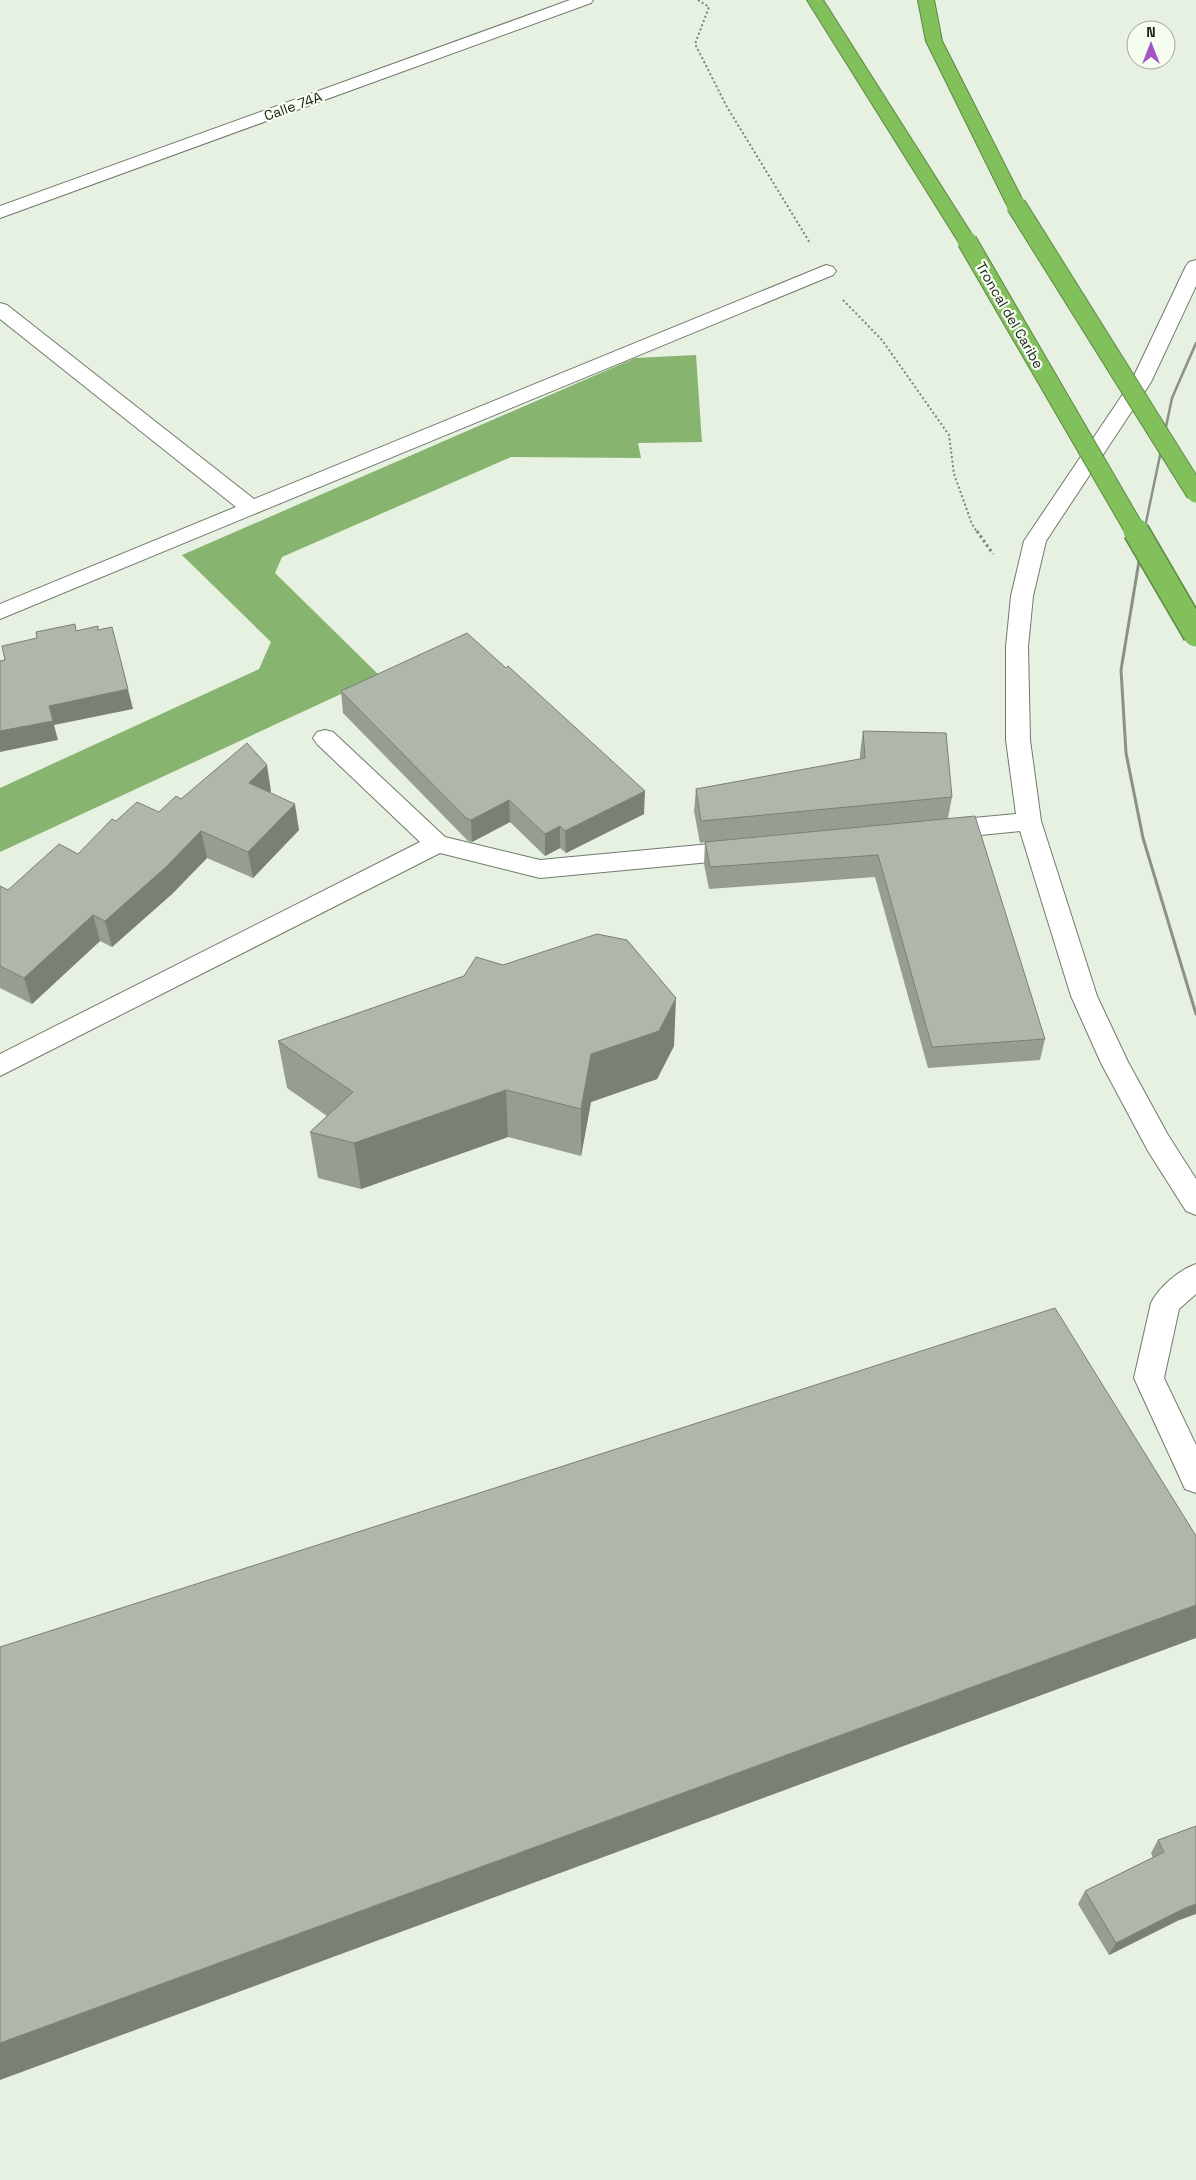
<svg xmlns="http://www.w3.org/2000/svg" width="1196" height="2180" viewBox="0 0 1196 2180" font-family="'Space Grotesk',sans-serif">
  <style>
    .water { fill: #87b46e }
    .lines { fill: none; stroke-linecap: round; stroke-linejoin: round }
    .street-casing { stroke: #717a6d; stroke-width: 2 }
    .highway-casing { stroke: #5d8743; stroke-width: 2 }
    .path-far1 { stroke: #7c8379; stroke-width: 2; stroke-dasharray: 2 2.5; stroke-linecap: butt }
    .path { stroke: #7c8379; stroke-width: 3; stroke-dasharray: 2.5 3; stroke-linecap: butt }
    .street { fill: #fff; fill-rule: evenodd }
    .highway { fill: #81c05a; fill-rule: evenodd }
    .rail-far1 { stroke: #8b9187; stroke-width: 2.5 }
    .rail { stroke: #8b9187; stroke-width: 3 }
    .highway-bridge-far1-casing { stroke: #5d8743; stroke-width: 21; stroke-linecap: butt }
    .highway-bridge-casing { stroke: #5d8743; stroke-width: 28; stroke-linecap: butt }
    .highway-bridge-far1 { stroke: #81c05a; stroke-width: 19 }
    .highway-bridge { stroke: #81c05a; stroke-width: 25 }
    .wall { fill: #969d91 }
    .shaded-wall { fill: #7a8076 }
    .building { fill: #aeb7a9; stroke: #7a8076 }
    .labels { text-anchor: middle; dominant-baseline: central; stroke-width: 4.5; stroke-linejoin: round; paint-order: stroke }
    .far-street-label { font-size: 14px; fill: #1b1e19; stroke: #f5fef0 }
  </style>
  <rect width="100%" height="100%" fill="#e7f1e2"/>
  <polygon class="water" points="696,355 702,442 638,443 641,458 511,457 282,557 275,573 380,676 0,852 0,788 259,669 271,642 182,555 635,358"/>
  <g class="lines">
    <defs>
      <g id="street">
        <polygon points="570,0 593,0 591,3 0,218 0,206"/>
        <polygon points="1196,260 1196,286 1151,382 1046,541 1033,596 1028,647 1030,740 1041,821 1097,996 1128,1062 1168,1135 1196,1179 1196,1215 1186,1211 1148,1151 1101,1063 1071,996 1020,831 941,839 932,836 929,830 932,824 941,821 1016,814 1006,740 1006,647 1011,596 1024,541 1131,382 1186,266 1189,262"/>
        <polygon points="826,265 833,267 836,271 833,275 0,619 0,604 236,507 0,319 0,303 7,305 254,499"/>
        <polygon points="325,730 333,732 445,837 540,860 742,841 751,844 755,850 751,856 742,859 540,878 440,853 0,1076 0,1054 420,842 317,744 313,738 317,732"/>
        <path d="M1196 1264V1294L1179 1309 1164 1378 1196 1445V1493L1185 1489 1134 1378 1151 1303C1159 1287 1179 1270 1196 1264Z"/>
      </g>
      <g id="highway">
        <polygon points="807,0 823,0 976,241 974,245 960,245 958,241"/>
        <polygon points="918,0 934,0 942,41 1025,205 1023,209 1009,209 1007,205 926,41"/>
      </g>
    </defs>
    <use href="#street" class="street-casing"/>
    <use href="#highway" class="highway-casing"/>
    <g class="path-far1">
      <polyline points="698,0 709,7 695,44 727,107 810,243"/>
      <polyline points="843,300 882,340 949,435 954,474 972,524 977,532"/>
    </g>
    <polyline class="path" points="977,531 993,554"/>
    <use href="#street" class="street"/>
    <use href="#highway" class="highway"/>
    <polyline class="rail-far1" points="1144,532 1172,398 1196,343"/>
    <polyline class="rail" points="1144,531 1121,670 1126,753 1143,838 1196,1014"/>
    <defs>
      <g id="highway-bridge-far1">
        <polyline points="1016,205 1196,493"/>
        <polyline points="967,241 1136,532"/>
      </g>
      <polyline id="highway-bridge" points="1136,531 1196,634"/>
    </defs>
    <use href="#highway-bridge-far1" class="highway-bridge-far1-casing"/>
    <use href="#highway-bridge" class="highway-bridge-casing"/>
    <use href="#highway-bridge-far1" class="highway-bridge-far1"/>
    <use href="#highway-bridge" class="highway-bridge"/>
  </g>
  <g class="wall">
    <polygon points="341,691 644,814 566,853 560,848 545,856 510,822 472,842 468,841 343,713"/>
    <polygon points="863,731 952,797 948,818 1045,1039 1040,1060 928,1068 875,877 709,889 704,864 705,842 700,843 694,811 696,789 860,759 860,753"/>
    <polygon points="271,791 270,793 299,830 253,878 207,858 172,894 112,947 100,941 32,1004 0,988 0,886 8,890 78,854 116,821 159,812"/>
    <polygon points="464,976 674,1046 657,1079 591,1102 581,1156 508,1137 361,1189 318,1178 310,1132 327,1116 287,1088 278,1041"/>
    <polygon points="1196,1826 1177,1921 1109,1955 1078,1904 1085,1891 1153,1858 1151,1853 1158,1840"/>
  </g>
  <g class="shaded-wall">
    <polygon points="128,689 133,709 54,725 58,740 0,752 0,755 0,731 49,706"/>
    <polygon points="267,765 271,791 253,810 249,783"/>
    <polygon points="645,791 644,814 566,853 565,831"/>
    <polygon points="509,800 510,822 472,842 471,820"/>
    <polygon points="295,804 299,830 253,878 248,852"/>
    <polygon points="560,826 560,848 545,856 545,834"/>
    <polygon points="201,831 207,858 172,894 112,947 105,921"/>
    <polygon points="93,915 100,941 32,1004 24,978"/>
    <polygon points="676,998 674,1046 657,1079 591,1102 581,1156 581,1109 591,1054"/>
    <polygon points="506,1090 508,1137 361,1189 354,1143"/>
    <polygon points="1196,1605 1196,1638 0,2080 0,2043"/>
    <polygon points="1196,1904 1196,1914 1177,1921 1109,1955 1116,1943 1185,1908"/>
  </g>
  <g class="building">
    <polygon points="75,624 76,631 98,626 98,630 112,627 128,689 49,706 53,721 0,731 0,661 5,660 2,646 37,638 36,632"/>
    <polygon points="467,633 506,668 508,666 645,791 565,831 560,826 545,834 509,800 471,820 466,818 341,691"/>
    <polygon points="863,731 946,733 952,797 701,821 696,789 865,758"/>
    <polygon points="247,743 267,765 249,783 295,804 248,852 201,831 166,867 105,921 93,915 24,978 0,966 0,886 8,890 59,844 78,854 112,819 116,821 137,802 159,812 176,796 181,799"/>
    <polygon points="975,816 1045,1039 932,1047 878,855 710,867 705,842"/>
    <polygon points="597,934 627,940 676,998 659,1031 591,1054 581,1109 506,1090 354,1143 310,1132 353,1092 278,1041 464,976 476,957 503,965"/>
    <polygon points="1055,1308 1196,1536 1196,1605 0,2043 0,1647"/>
    <polygon points="1196,1826 1196,1904 1185,1908 1116,1943 1085,1891 1164,1852 1158,1840"/>
  </g>
  <g class="labels">
    <g class="far-street-label">
      <text transform="translate(293 106) rotate(-20)">Calle 74A</text>
      <text transform="translate(1010 315) rotate(60)">Troncal del Caribe</text>
    </g>
  </g>
  <g transform="translate(1151 45)"><circle r="24" fill="#f5fef0" stroke="#9ea49a"/>
  <path d="M0-4L9 19L0 12L-9 19Z" fill="#a455c5"/>
  <text y="-8" font-size="14" font-weight="bold" text-anchor="middle" fill="#1b1e19">N</text>
  </g>
</svg>
